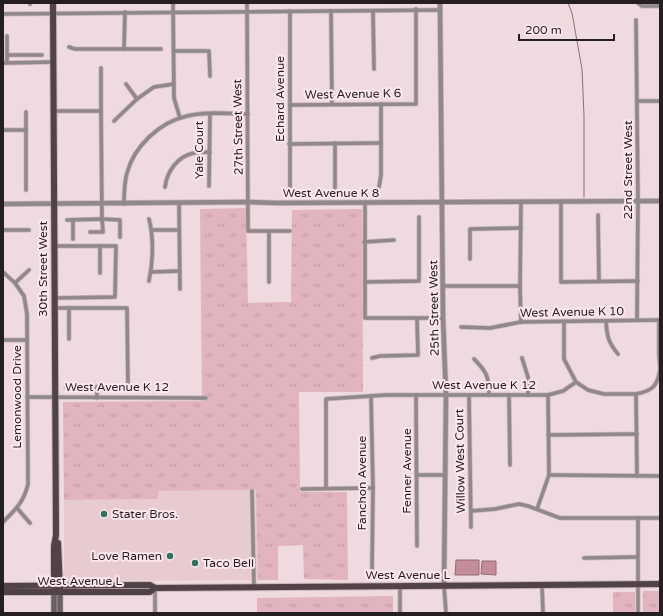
<svg xmlns="http://www.w3.org/2000/svg" width="663" height="616" viewBox="0 0 663 616" font-family="'Varela Round',sans-serif">
  <style>
    .built { fill: #e7cbd1 }
    .grass { fill: url(#grass-tufts) }
    .water { fill: #c58c9b; stroke: #956b76 }
    .lines { fill: none; stroke-linecap: round; stroke-linejoin: round }
    .stream { stroke: #956b76; stroke-width: 1 }
    .minor-casing { stroke: #cab8bd; stroke-width: 5 }
    .tertiary-casing { stroke: #cab8bd; stroke-width: 6 }
    .secondary-casing { stroke: #cab8bd; stroke-width: 7 }
    .primary-casing { stroke: #cab8bd; stroke-width: 8 }
    .minor { stroke: #91888a; stroke-width: 3.5 }
    .tertiary { stroke: #91888a; stroke-width: 4.5 }
    .secondary { stroke: #6b5f62; stroke-width: 5.5 }
    .primary { stroke: #504245; stroke-width: 6 }
    .poi-dot { fill: #31705d; stroke: #fce7ec; stroke-width: 1.5 }
    .labels { text-anchor: middle; dominant-baseline: central; stroke-width: 4; stroke-linejoin: round; paint-order: stroke }
    .street-label { font-size: 12px; fill: #261f21; stroke: #fce7ec }
    .poi-label { font-size: 12px; fill: #261f21; stroke: #fce7ec; text-anchor: start }
  </style>
  <defs>
    <pattern id="grass-tufts" width="24" height="20" patternUnits="userSpaceOnUse"><rect width="24" height="20" fill="#e2b4bf"/><path d="M3 7l-1-3M5 7V3M7 7l1-3M15 17l-1-3M17 17v-4M19 17l1-3" fill="none" stroke="#c29aa4"/></pattern>
  </defs>
  <rect width="100%" height="100%" fill="#eedadf"/>
  <polygon class="built" points="256,490 258,580 66,581 64,577 64,500 158,499 158,491"/>
  <g class="grass">
    <polygon points="246,208 248,303 291,302 292,210 362,209 363,392 299,392 300,492 347,492 348,580 304,579 303,545 278,546 278,580 258,580 256,490 158,491 158,499 64,500 63,402 202,401 200,209"/>
    <rect x="643" y="591" width="17" height="22"/>
    <rect x="613" y="592" width="22" height="21"/>
    <polygon points="393,596 393,613 257,613 257,598"/>
  </g>
  <g class="water">
    <polygon points="456,560 479,560 479,575 455,575"/>
    <polygon points="482,561 496,561 496,575 481,574"/>
  </g>
  <g class="lines">
    <polyline class="stream" points="568,3 572,13 582,69 584,116 584,197"/>
    <defs>
      <g id="minor">
        <polyline points="173,3 174,98 180,118"/>
        <polyline points="247,3 248,231 290,231"/>
        <polyline points="638,3 642,6 660,6"/>
        <polyline points="30,4 30,3"/>
        <polyline points="290,11 290,187"/>
        <polyline points="331,11 332,104"/>
        <polyline points="373,11 374,69"/>
        <polyline points="3,14 440,10"/>
        <polyline points="636,20 638,202 637,320"/>
        <polyline points="7,36 7,62"/>
        <polyline points="69,47 75,49 161,49"/>
        <polyline points="124,49 125,12"/>
        <polyline points="174,51 209,51 210,76"/>
        <polyline points="7,55 42,55"/>
        <polyline points="3,63 53,62"/>
        <polyline points="101,68 101,111"/>
        <polyline points="126,84 137,99"/>
        <polyline points="637,101 660,101"/>
        <polyline points="290,105 416,104 416,9"/>
        <polyline points="53,111 101,111 102,219 120,220 120,237"/>
        <polyline points="26,112 26,190"/>
        <polyline points="114,121 137,99 154,87 174,84"/>
        <polyline points="3,130 26,130"/>
        <polyline points="335,143 335,188"/>
        <polyline points="289,144 381,143"/>
        <polyline points="209,186 210,114"/>
        <path d="M165 187C167 171 178 156 194 153 199 152 205 152 210 152"/>
        <polyline points="379,187 381,175 381,104"/>
        <polyline points="561,202 561,282 638,281"/>
        <polyline points="179,203 180,289"/>
        <polyline points="365,203 365,318 443,318"/>
        <path d="M124 204C124 193 124 183 127 173 134 146 160 122 187 116 206 111 228 114 248 114"/>
        <polyline points="598,215 599,281"/>
        <path d="M149 219C154 238 153 262 149 281"/>
        <polyline points="67,220 102,219 103,232 90,232"/>
        <polyline points="73,220 73,239"/>
        <polyline points="3,230 29,230"/>
        <polyline points="152,230 179,230"/>
        <polyline points="269,231 269,282"/>
        <polyline points="364,242 394,240"/>
        <polyline points="54,246 116,246 115,297 54,298"/>
        <polyline points="100,246 100,273"/>
        <polyline points="470,259 470,229 521,228"/>
        <path d="M3 272 15 283 24 296 27 314 28 484C24 502 15 510 3 522"/>
        <polyline points="151,272 179,271"/>
        <polyline points="365,282 419,281 419,217"/>
        <polyline points="15,283 29,270"/>
        <polyline points="444,286 520,286"/>
        <polyline points="54,308 127,308 128,387 66,387"/>
        <polyline points="69,308 69,339"/>
        <polyline points="659,321 659,355 660,367"/>
        <polyline points="521,322 520,286 521,202"/>
        <polyline points="564,322 564,359 576,382"/>
        <path d="M606 322C607 336 608 342 618 354"/>
        <polyline points="461,327 490,328 521,322 660,320"/>
        <polyline points="3,340 27,340"/>
        <polyline points="372,358 380,356 418,355 417,319"/>
        <polyline points="522,358 528,377 528,395"/>
        <path d="M474 359C487 372 489 377 489 395"/>
        <polyline points="416,395 417,546"/>
        <polyline points="509,395 510,465"/>
        <polyline points="371,396 373,488 372,570"/>
        <polyline points="469,396 471,527"/>
        <polyline points="27,397 206,398"/>
        <polyline points="97,398 97,387"/>
        <polyline points="548,435 637,434"/>
        <polyline points="417,475 445,475"/>
        <polyline points="549,475 660,476"/>
        <path d="M637 476 636 394C653 391 658 385 660 369"/>
        <polyline points="326,488 326,399 386,395 548,395 563,391 576,382 588,390 604,394 636,394"/>
        <polyline points="302,489 373,488"/>
        <polyline points="252,491 254,587"/>
        <polyline points="17,508 30,523"/>
        <polyline points="537,509 549,475 548,395"/>
        <polyline points="471,511 495,509 519,504 528,506 560,518 660,518"/>
        <polyline points="638,518 638,613"/>
        <polyline points="584,558 637,557"/>
        <polyline points="400,586 400,613"/>
        <polyline points="444,586 446,613"/>
        <polyline points="542,586 543,613"/>
        <polyline points="155,613 155,588"/>
      </g>
      <g id="tertiary">
        <polyline points="440,3 443,318 446,395 444,586"/>
        <polyline points="3,204 249,202 278,203 660,201"/>
      </g>
      <g id="secondary">
        <polyline points="54,592 54,613"/>
        <polyline points="60,592 60,613"/>
      </g>
      <g id="primary">
        <polyline points="53,3 56,535 54,546 54,592"/>
        <polyline points="58,543 60,589"/>
        <polyline points="3,586 150,585 155,588 660,584"/>
        <polyline points="3,592 150,592 155,588"/>
      </g>
    </defs>
    <use href="#minor" class="minor-casing"/>
    <use href="#tertiary" class="tertiary-casing"/>
    <use href="#secondary" class="secondary-casing"/>
    <use href="#primary" class="primary-casing"/>
    <use href="#minor" class="minor"/>
    <use href="#tertiary" class="tertiary"/>
    <use href="#secondary" class="secondary"/>
    <use href="#primary" class="primary"/>
  </g>
  <g class="poi-dot">
    <circle cx="104" cy="514" r="4"/>
    <circle cx="170" cy="556" r="4"/>
    <circle cx="195" cy="563" r="4"/>
  </g>
  <g class="labels">
    <g class="street-label">
      <text transform="translate(353 94) rotate(-1)">West Avenue K 6</text>
      <text transform="translate(280 99) rotate(-90)">Echard Avenue</text>
      <text transform="translate(238 127) rotate(-91)">27th Street West</text>
      <text transform="translate(199 150) rotate(-90)">Yale Court</text>
      <text transform="translate(628 170) rotate(-90)">22nd Street West</text>
      <text x="331" y="193">West Avenue K 8</text>
      <text transform="translate(43 269) rotate(-90)">30th Street West</text>
      <text transform="translate(434 308) rotate(-91)">25th Street West</text>
      <text transform="translate(572 312) rotate(-1)">West Avenue K 10</text>
      <text x="484" y="385">West Avenue K 12</text>
      <text x="117" y="387">West Avenue K 12</text>
      <text transform="translate(17 397) rotate(-90)">Lemonwood Drive</text>
      <text transform="translate(460 461) rotate(-91)">Willow West Court</text>
      <text transform="translate(407 471) rotate(-90)">Fenner Avenue</text>
      <text transform="translate(362 483) rotate(-90)">Fanchon Avenue</text>
      <text x="408" y="575">West Avenue L</text>
      <text x="80" y="581">West Avenue L</text>
    </g>
    <g class="poi-label">
      <text x="112" y="514">Stater Bros.</text>
      <text x="162" y="556" text-anchor="end">Love Ramen</text>
      <text x="203" y="563">Taco Bell</text>
    </g>
  </g>
  <rect width="663" height="616" fill="none" stroke="#261f21" stroke-width="8"/>
  <path d="M519 34v6h95v-6" fill="none" stroke="#261f21" stroke-width="2"/>
  <text x="525" y="34" font-size="12" fill="#261f21" stroke="#fce7ec" stroke-width="3" paint-order="stroke">200 m</text>
</svg>
